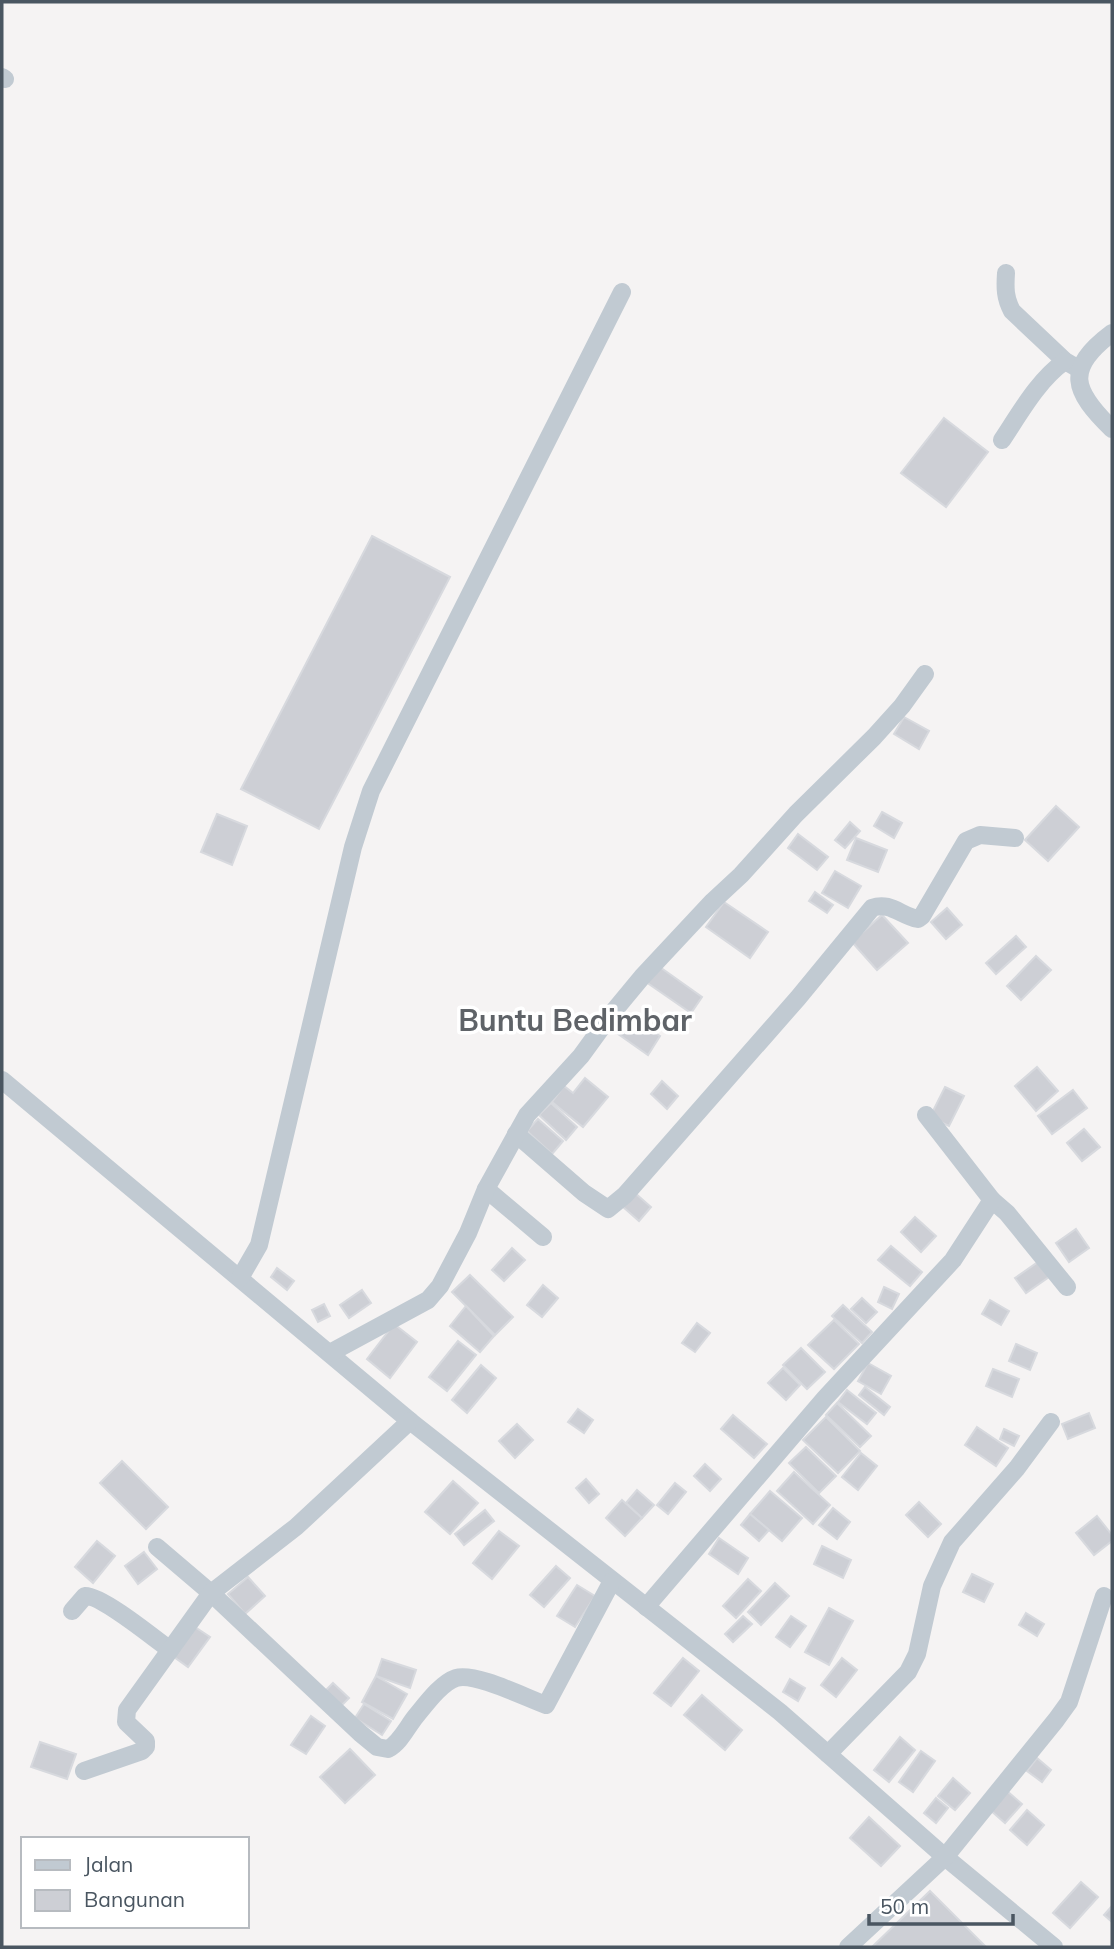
<svg xmlns="http://www.w3.org/2000/svg" width="1114" height="1949" viewBox="0 0 1114 1949" font-family="Mulish,sans-serif">
  <style>
    .building { fill: #cdcfd5; stroke: #d7d9de; stroke-width: 2 }
    .lines { fill: none; stroke-linecap: round; stroke-linejoin: round }
    .minor { stroke: #c1cad2; stroke-width: 18 }
    .labels { text-anchor: middle; dominant-baseline: central; stroke-width: 7; stroke-linejoin: round; paint-order: stroke }
    .quarter-label { font-size: 30px; font-weight: bold; fill: #5f6368; stroke: #fff }
  </style>
  <rect width="100%" height="100%" fill="#f5f3f3"/>
  <g class="building">
    <polygon points="944,418 988,452 946,507 901,473"/>
    <polygon points="372,536 450,577 319,829 241,789"/>
    <polygon points="904,717 929,731 919,749 894,734"/>
    <polygon points="1056,806 1079,827 1048,861 1025,840"/>
    <polygon points="882,812 902,823 894,838 874,826"/>
    <polygon points="217,814 247,826 232,865 201,852"/>
    <polygon points="850,822 860,831 845,848 835,840"/>
    <polygon points="798,834 828,857 817,870 788,848"/>
    <polygon points="856,838 887,850 878,872 847,860"/>
    <polygon points="835,871 861,886 848,908 822,893"/>
    <polygon points="815,892 833,905 827,913 809,901"/>
    <polygon points="724,902 768,932 750,958 706,927"/>
    <polygon points="947,908 962,925 946,939 931,922"/>
    <polygon points="882,915 908,943 877,970 852,942"/>
    <polygon points="1016,936 1026,947 996,974 986,963"/>
    <polygon points="1036,956 1051,970 1021,1000 1007,986"/>
    <polygon points="657,965 702,997 691,1013 646,982"/>
    <polygon points="623,1011 660,1036 648,1055 611,1029"/>
    <polygon points="1037,1067 1058,1091 1036,1111 1015,1086"/>
    <polygon points="585,1078 608,1097 583,1127 552,1102 564,1086 573,1093"/>
    <polygon points="662,1081 678,1096 667,1109 651,1094"/>
    <polygon points="945,1087 964,1096 949,1126 930,1117"/>
    <polygon points="1073,1090 1087,1108 1052,1134 1038,1116"/>
    <polygon points="551,1103 577,1127 566,1140 539,1115"/>
    <polygon points="538,1119 563,1141 552,1154 527,1131"/>
    <polygon points="1084,1129 1100,1147 1082,1161 1067,1143"/>
    <polygon points="635,1193 651,1207 639,1221 623,1207"/>
    <polygon points="915,1217 936,1236 921,1252 901,1232"/>
    <polygon points="1076,1229 1089,1248 1069,1262 1056,1243"/>
    <polygon points="891,1246 922,1272 910,1286 878,1260"/>
    <polygon points="512,1248 525,1260 504,1281 492,1270"/>
    <polygon points="1038,1262 1049,1277 1026,1293 1015,1278"/>
    <polygon points="277,1268 294,1281 287,1290 271,1277"/>
    <polygon points="470,1275 513,1317 495,1335 452,1292"/>
    <polygon points="543,1285 558,1298 542,1317 527,1305"/>
    <polygon points="884,1287 899,1294 892,1309 878,1302"/>
    <polygon points="362,1290 371,1303 349,1318 340,1305"/>
    <polygon points="862,1298 877,1312 866,1323 851,1309"/>
    <polygon points="990,1300 1009,1311 1001,1325 982,1314"/>
    <polygon points="324,1304 330,1316 318,1322 312,1310"/>
    <polygon points="843,1305 872,1332 862,1343 832,1316"/>
    <polygon points="466,1306 494,1336 480,1352 450,1326"/>
    <polygon points="834,1320 859,1344 834,1369 808,1345"/>
    <polygon points="697,1323 710,1333 695,1352 682,1343"/>
    <polygon points="394,1324 417,1342 390,1378 367,1359"/>
    <polygon points="458,1341 476,1355 447,1391 429,1377"/>
    <polygon points="1016,1344 1037,1353 1030,1370 1009,1361"/>
    <polygon points="801,1348 825,1372 807,1389 783,1365"/>
    <polygon points="868,1363 891,1376 881,1394 858,1381"/>
    <polygon points="481,1365 496,1378 467,1413 452,1400"/>
    <polygon points="783,1368 800,1385 786,1400 768,1383"/>
    <polygon points="993,1369 1019,1379 1012,1397 986,1386"/>
    <polygon points="865,1387 890,1407 884,1415 859,1395"/>
    <polygon points="847,1390 876,1413 867,1424 838,1402"/>
    <polygon points="837,1403 871,1436 860,1447 826,1415"/>
    <polygon points="578,1409 593,1420 584,1433 568,1422"/>
    <polygon points="1089,1413 1095,1428 1068,1439 1062,1424"/>
    <polygon points="733,1415 767,1444 754,1458 721,1429"/>
    <polygon points="826,1417 860,1451 838,1473 803,1440"/>
    <polygon points="517,1424 533,1440 515,1458 499,1441"/>
    <polygon points="977,1427 1008,1448 996,1466 965,1445"/>
    <polygon points="1004,1429 1019,1436 1014,1446 1000,1439"/>
    <polygon points="806,1447 836,1476 819,1493 789,1463"/>
    <polygon points="861,1453 877,1466 858,1490 842,1477"/>
    <polygon points="122,1461 168,1507 146,1529 100,1483"/>
    <polygon points="705,1464 721,1479 710,1491 694,1476"/>
    <polygon points="794,1472 830,1505 813,1524 777,1491"/>
    <polygon points="586,1479 599,1494 589,1503 576,1488"/>
    <polygon points="453,1481 478,1503 450,1534 425,1512"/>
    <polygon points="675,1483 686,1492 668,1514 657,1505"/>
    <polygon points="637,1490 654,1505 642,1518 626,1503"/>
    <polygon points="770,1491 802,1518 782,1541 750,1514"/>
    <polygon points="622,1500 642,1518 625,1536 606,1518"/>
    <polygon points="919,1502 941,1524 928,1537 906,1515"/>
    <polygon points="833,1508 850,1522 837,1539 819,1525"/>
    <polygon points="485,1510 494,1521 464,1545 455,1534"/>
    <polygon points="750,1514 769,1530 759,1541 741,1525"/>
    <polygon points="1097,1516 1112,1535 1112,1541 1094,1555 1076,1533"/>
    <polygon points="499,1531 519,1546 492,1579 473,1563"/>
    <polygon points="719,1538 748,1558 738,1574 709,1554"/>
    <polygon points="97,1541 115,1556 93,1583 75,1567"/>
    <polygon points="822,1546 851,1560 843,1578 814,1564"/>
    <polygon points="144,1552 157,1569 138,1584 125,1566"/>
    <polygon points="556,1566 570,1578 544,1607 530,1595"/>
    <polygon points="972,1574 993,1584 984,1602 963,1592"/>
    <polygon points="248,1577 265,1596 245,1614 228,1594"/>
    <polygon points="748,1579 761,1591 736,1618 723,1606"/>
    <polygon points="775,1583 789,1596 761,1625 748,1612"/>
    <polygon points="577,1585 595,1596 575,1627 557,1616"/>
    <polygon points="829,1608 853,1621 829,1665 805,1652"/>
    <polygon points="1026,1613 1044,1624 1037,1636 1019,1625"/>
    <polygon points="743,1616 752,1624 733,1642 725,1634"/>
    <polygon points="791,1616 806,1626 790,1647 776,1637"/>
    <polygon points="195,1627 210,1637 188,1667 174,1657"/>
    <polygon points="683,1658 699,1671 671,1706 654,1693"/>
    <polygon points="842,1658 857,1670 836,1697 821,1685"/>
    <polygon points="382,1659 416,1670 410,1688 376,1676"/>
    <polygon points="376,1676 407,1694 393,1719 362,1702"/>
    <polygon points="790,1679 805,1688 798,1701 783,1692"/>
    <polygon points="333,1683 349,1698 341,1706 325,1691"/>
    <polygon points="702,1695 742,1730 725,1750 684,1715"/>
    <polygon points="364,1704 391,1721 382,1735 355,1718"/>
    <polygon points="311,1716 325,1726 306,1754 291,1745"/>
    <polygon points="900,1737 915,1750 889,1782 874,1770"/>
    <polygon points="40,1742 76,1754 67,1779 31,1767"/>
    <polygon points="350,1749 375,1775 345,1803 320,1777"/>
    <polygon points="921,1751 935,1761 913,1792 899,1782"/>
    <polygon points="1037,1758 1051,1770 1042,1782 1027,1771"/>
    <polygon points="953,1778 970,1793 955,1810 938,1796"/>
    <polygon points="1007,1791 1022,1804 1005,1823 990,1810"/>
    <polygon points="936,1798 948,1808 936,1823 924,1813"/>
    <polygon points="1027,1810 1044,1825 1027,1845 1010,1830"/>
    <polygon points="869,1817 900,1846 881,1866 850,1838"/>
    <polygon points="1081,1882 1098,1897 1070,1928 1053,1913"/>
    <polygon points="930,1891 986,1947 872,1947"/>
    <polygon points="1112,1906 1112,1922 1104,1915"/>
  </g>
  <g class="lines">
    <g class="minor">
      <polyline points="2,77 5,79"/>
      <path d="M1006 273C1005 288 1005 298 1012 311L1065 361 1079 369"/>
      <path d="M1112 333C1064 369 1073 391 1112 429"/>
      <path d="M1002 440C1020 413 1038 380 1065 361"/>
      <polyline points="2,1080 410,1421 780,1712 945,1857 1054,1947"/>
      <path d="M516 1134 584 1193 608 1209 625 1195 798 998 872 908C890 901 901 916 918 919L922 916 966 841 980 835 1015 838"/>
      <polyline points="486,1189 543,1237"/>
      <polyline points="992,1200 1007,1213 1067,1287"/>
      <polyline points="240,1278 259,1245 353,847 371,791 622,292"/>
      <polyline points="330,1353 428,1300 440,1286 468,1233 486,1189 527,1115 581,1056 613,1012 642,977 713,901 741,875 796,814 874,737 902,706 925,674"/>
      <path d="M157 1547 211 1593 360 1733 377 1747 388 1749C400 1743 407 1727 416 1716 426 1704 441 1683 456 1678 475 1672 526 1698 546 1705L612 1581"/>
      <polyline points="646,1607 825,1398 953,1260 992,1200 926,1115"/>
      <path d="M72 1611 85 1596C101 1595 154 1638 170 1650"/>
      <polyline points="828,1754 908,1672 917,1654 932,1586 952,1542 1017,1468 1051,1422"/>
      <polyline points="84,1771 142,1751 146,1747 146,1741 126,1722 127,1710 211,1593 296,1527 410,1421"/>
      <polyline points="848,1947 945,1857 1056,1720 1069,1702 1104,1596"/>
    </g>
  </g>
  <g class="labels">
    <g class="quarter-label">
      <text x="575" y="1020">Buntu Bedimbar</text>
    </g>
  </g>
  <rect width="1114" height="1949" fill="none" stroke="#4a5661" stroke-width="7"/>
  <rect x="21" y="1837" width="228" height="91" fill="#ffffff" stroke="#b7bbc0" stroke-width="2"/>
  <rect x="35" y="1860" width="35" height="10" fill="#c1cad2" stroke="#b7bbc0" stroke-width="2"/>
  <text x="84" y="1872" font-size="21" fill="#4a5661">Jalan</text>
  <rect x="35" y="1890" width="35" height="21" fill="#cdcfd5" stroke="#b7bbc0" stroke-width="2"/>
  <text x="84" y="1907" font-size="21" fill="#4a5661">Bangunan</text>
  <path d="M869 1914v10h144v-10" fill="none" stroke="#4a5661" stroke-width="3.5"/>
  <text x="880" y="1914" font-size="21" fill="#4a5661" stroke="#ffffff" stroke-width="5" paint-order="stroke">50 m</text>
</svg>
